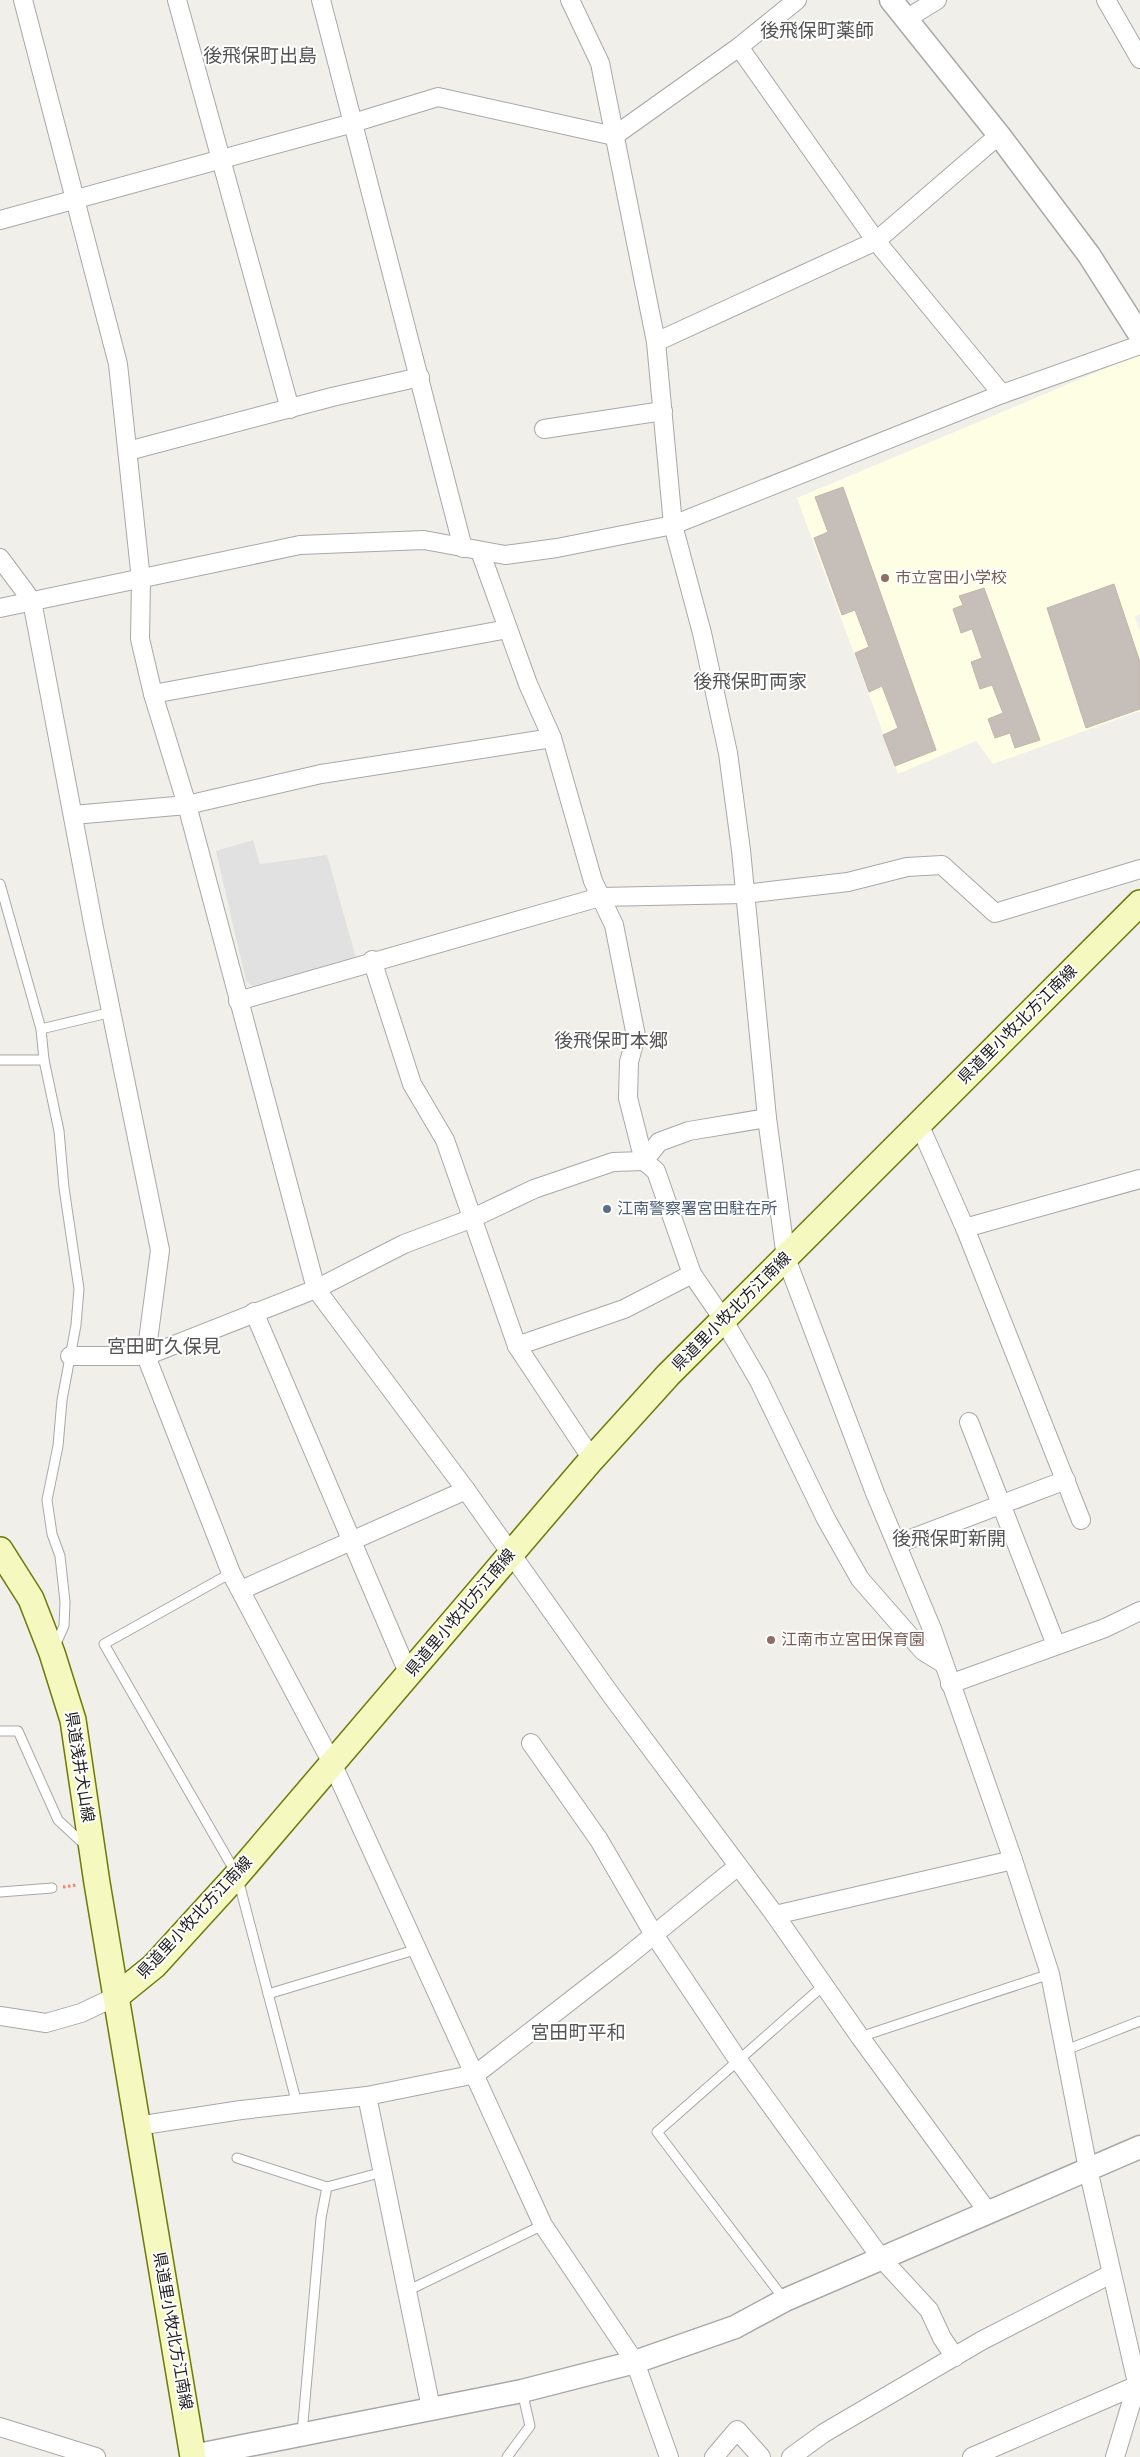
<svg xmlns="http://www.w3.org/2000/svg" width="1140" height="2457" viewBox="0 0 1140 2457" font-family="'Sofia Sans Condensed','Noto Sans JP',sans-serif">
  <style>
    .education { fill: #fefee5 }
    .parking { fill: #e1e1e1 }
    .building { fill: #c6beb8; stroke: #c3b6ab }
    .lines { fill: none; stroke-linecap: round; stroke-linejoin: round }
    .service-casing { stroke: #a8a8a8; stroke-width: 11 }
    .minor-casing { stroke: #a8a8a8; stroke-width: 20 }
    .tertiary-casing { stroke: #a8a8a8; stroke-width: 25 }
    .secondary-casing { stroke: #6c7a07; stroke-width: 28 }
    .path { stroke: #f78374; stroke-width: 3; stroke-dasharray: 2.5 2.5; stroke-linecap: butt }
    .service { stroke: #fff; stroke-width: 9 }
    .minor { stroke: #fff; stroke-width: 18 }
    .tertiary { stroke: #fff; stroke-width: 22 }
    .secondary { stroke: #f5f9bf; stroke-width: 25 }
    .education-dot { fill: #8d6e63; stroke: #fff; stroke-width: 2 }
    .service-dot { fill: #5c6f8a; stroke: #fff; stroke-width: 2 }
    .labels { text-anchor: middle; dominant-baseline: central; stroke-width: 4; stroke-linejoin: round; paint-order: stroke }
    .education-label { font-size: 16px; fill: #785e54; stroke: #fff; text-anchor: start }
    .street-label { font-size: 16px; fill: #212121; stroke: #fff }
    .service-label { font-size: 16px; fill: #4e5e75; stroke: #fff; text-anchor: start }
    .quarter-label { font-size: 19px; fill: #545454; stroke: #fff }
  </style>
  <rect width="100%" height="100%" fill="#f1efe9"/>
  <polygon class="education" points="1140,354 1140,614 1135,617 1140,631 1140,711 993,764 976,741 898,774 797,498"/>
  <polygon class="parking" points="253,840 260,864 327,855 356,958 252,986 246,981 216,851"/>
  <g class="building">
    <polygon points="843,487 936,750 895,766 883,735 898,728 882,686 869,692 855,653 869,647 855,610 842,615 814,538 828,532 815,497"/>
    <polygon points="1114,584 1140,662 1140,709 1086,728 1047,608"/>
    <polygon points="984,588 1040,740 1015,748 1010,733 995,738 988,719 1003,713 992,685 980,689 971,662 982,658 972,629 961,633 953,609 963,605 959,596"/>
  </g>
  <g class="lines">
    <defs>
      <g id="service">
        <polyline points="0,884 41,1029 44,1060 59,1131 64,1188 79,1289 76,1325 62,1400 58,1446 47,1500 52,1534 60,1556 65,1602 64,1626 54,1648"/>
        <polyline points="41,1029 112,1012"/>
        <polyline points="0,1060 44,1060"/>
        <polyline points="231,1573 104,1644 237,1875 297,2104"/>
        <polyline points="0,1731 18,1731 58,1820 87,1847"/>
        <polyline points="0,1892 52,1888"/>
        <polyline points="268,1994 418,1949"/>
        <polyline points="860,2037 1050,1974"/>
        <polyline points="1066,2050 1140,2021"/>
        <polyline points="237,2158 327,2187"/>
        <polyline points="407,2291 543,2225"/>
        <polyline points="784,2299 657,2132 824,1985"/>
        <polyline points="302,2434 321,2218 327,2187 383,2172"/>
        <polyline points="507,2457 530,2426 522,2391"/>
      </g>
      <g id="minor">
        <polyline points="23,0 118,364 141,580 140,639 153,694 187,805 316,1289 466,1490 611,1695 775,1915 860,2037 988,2212"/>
        <polyline points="177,0 290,409"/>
        <polyline points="321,0 463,548"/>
        <polyline points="570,0 600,63 656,342 673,525 702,633 728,753 741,850 767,1118 786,1258 875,1493 932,1629 1013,1860 1050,1974 1088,2169 1140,2396"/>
        <polyline points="1106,0 1140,59"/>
        <polyline points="906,19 937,0"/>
        <polyline points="739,47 876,241 1002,394"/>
        <polyline points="0,220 353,123 438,97 614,136 739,47 797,0"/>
        <polyline points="656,342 876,241 999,135"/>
        <polyline points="544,429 663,411"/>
        <polyline points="128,451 332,397 420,377"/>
        <polyline points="480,551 528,684 552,738 593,881 614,925 636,1036 629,1062 628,1098 644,1161 656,1171 692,1274 723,1319 759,1381 826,1519 860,1579 923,1651 944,1664"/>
        <polyline points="0,558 32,601 94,928 160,1250 146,1356 231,1573 332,1763 543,2225 635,2362 669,2457"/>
        <polyline points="0,608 300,545 424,540 505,555 557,548 673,525 1002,394 1140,345"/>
        <polyline points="153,694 508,629"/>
        <polyline points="73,815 187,805 321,774 552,738"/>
        <polyline points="372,960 412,1084 445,1140 517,1346 624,1309 692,1274"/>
        <polyline points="238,1001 600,897 744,894 848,882 907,867 942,865 995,913 1140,869"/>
        <polyline points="919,1124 965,1228 1081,1520"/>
        <polyline points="965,1228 1140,1179"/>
        <polyline points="254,1312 409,1675"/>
        <polyline points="517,1346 592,1459"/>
        <polyline points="70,1356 146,1356 316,1289 404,1244 473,1218 534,1189 613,1162 644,1161 659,1142 689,1131 767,1118"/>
        <polyline points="969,1422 1056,1645"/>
        <polyline points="897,1544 1066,1480"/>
        <polyline points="241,1590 466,1490"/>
        <polyline points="950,1684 1105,1628 1140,1611"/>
        <polyline points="531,1743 599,1840 653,1933 738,2060 881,2258 929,2310 942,2338 955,2357"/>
        <polyline points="775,1915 1013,1860"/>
        <polyline points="0,2016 46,2023 81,2013 117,1996"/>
        <polyline points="367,2096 431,2408"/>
        <polyline points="137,2126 241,2110 367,2096 476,2074 623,1960 738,1866"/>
        <polyline points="0,2427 96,2457"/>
        <polyline points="714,2457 737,2430 761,2457"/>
        <polyline points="791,2457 824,2433 981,2341 1111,2274"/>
        <polyline points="972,2457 1140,2384"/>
        <polyline points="1115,2457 1137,2384"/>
      </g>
      <g id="tertiary">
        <polyline points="891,0 999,135 1089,255 1140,335"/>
        <polyline points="193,2456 522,2391 635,2362 735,2327 785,2300 1140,2147"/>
      </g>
      <g id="secondary">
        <polyline points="0,1550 31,1599 52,1653 73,1720 97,1883 193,2457"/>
        <polyline points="117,1996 154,1966 237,1875 592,1459 668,1375 1140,903"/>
      </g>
    </defs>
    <use href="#service" class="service-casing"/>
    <use href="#minor" class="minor-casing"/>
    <use href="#tertiary" class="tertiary-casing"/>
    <use href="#secondary" class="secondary-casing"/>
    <polyline class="path" points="63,1887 77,1885"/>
    <use href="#service" class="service"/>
    <use href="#minor" class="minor"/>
    <use href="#tertiary" class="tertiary"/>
    <use href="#secondary" class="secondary"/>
  </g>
  <g class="education-dot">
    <circle cx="885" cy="578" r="5"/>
    <circle cx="771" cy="1640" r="5"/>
  </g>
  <circle class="service-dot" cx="607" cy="1209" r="5"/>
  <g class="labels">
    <g class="education-label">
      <text x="895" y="578">市立宮田小学校</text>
      <text x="781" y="1640">江南市立宮田保育園</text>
    </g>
    <g class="street-label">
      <text transform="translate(1018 1025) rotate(-45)">県道里小牧北方江南線</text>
      <text transform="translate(732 1312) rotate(-45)">県道里小牧北方江南線</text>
      <text transform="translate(461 1613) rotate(-50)">県道里小牧北方江南線</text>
      <text transform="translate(79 1767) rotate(81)">県道浅井犬山線</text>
      <text transform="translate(195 1918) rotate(-47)">県道里小牧北方江南線</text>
      <text transform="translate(172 2331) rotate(80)">県道里小牧北方江南線</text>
    </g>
    <g class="service-label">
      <text x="617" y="1209">江南警察署宮田駐在所</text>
    </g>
    <g class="quarter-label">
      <text x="817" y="31">後飛保町薬師</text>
      <text x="260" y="56">後飛保町出島</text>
      <text x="750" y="682">後飛保町両家</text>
      <text x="611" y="1041">後飛保町本郷</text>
      <text x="164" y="1347">宮田町久保見</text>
      <text x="949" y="1539">後飛保町新開</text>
      <text x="578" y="2033">宮田町平和</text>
    </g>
  </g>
</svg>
